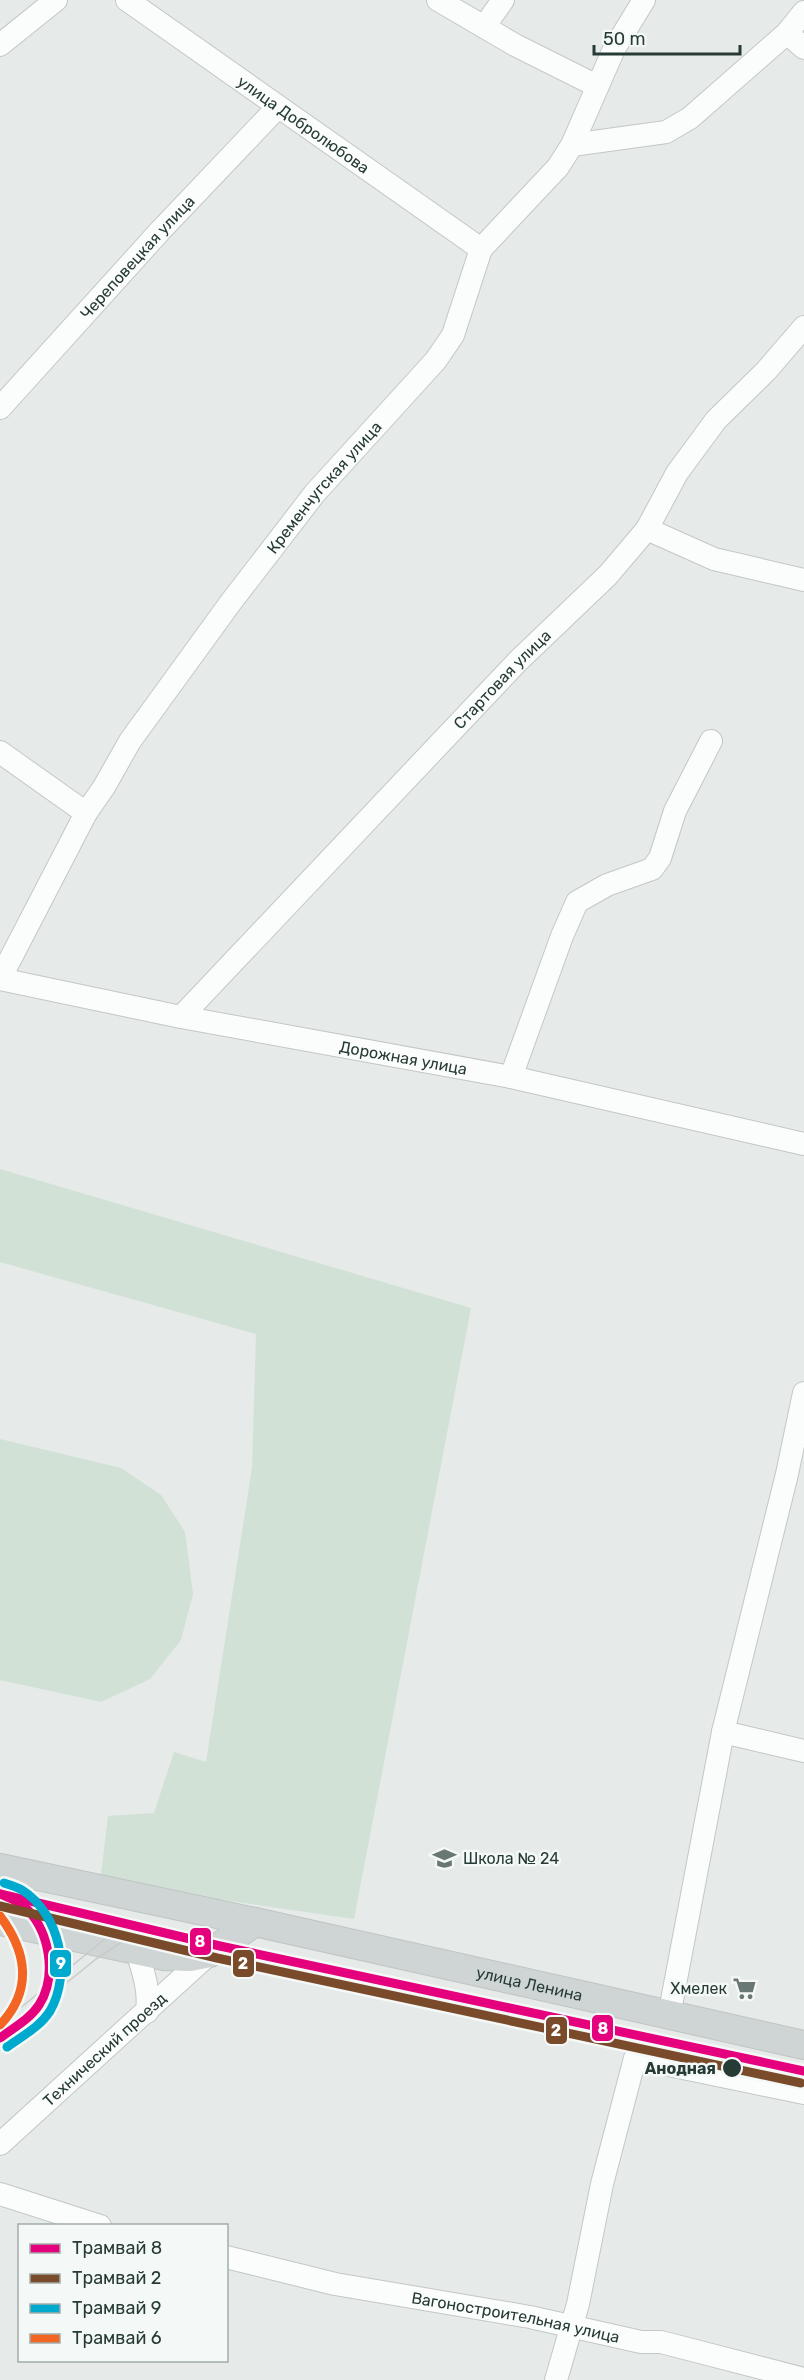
<svg xmlns="http://www.w3.org/2000/svg" width="804" height="2380" viewBox="0 0 804 2380" font-family="Rubik,sans-serif">
  <style>
    .green { fill: #d1e1d6 }
    .lines { fill: none; stroke-linecap: round; stroke-linejoin: round }
    .minor-casing { stroke: #c3c7c5; stroke-width: 24 }
    .major-casing { stroke: #bec5c3; stroke-width: 30 }
    .minor { stroke: #fbfcfc; stroke-width: 22 }
    .major { stroke: #cfd5d4; stroke-width: 28 }
    .tram { stroke: #c8cbca; stroke-width: 1.5 }
    .tram-1-casing { stroke: #f4f9f7; stroke-width: 14 }
    .tram-2-casing { stroke: #f4f9f7; stroke-width: 14 }
    .tram-3-casing { stroke: #f4f9f7; stroke-width: 14 }
    .tram-4-casing { stroke: #f4f9f7; stroke-width: 14 }
    .tram-1 { stroke: #e5007d; stroke-width: 9 }
    .tram-2 { stroke: #7a4b2a; stroke-width: 9 }
    .tram-3 { stroke: #00a9ce; stroke-width: 9 }
    .tram-4 { stroke: #f26522; stroke-width: 9 }
    .stop-dot { fill: #263b36; stroke: #f4f9f7; stroke-width: 2 }
    .labels { text-anchor: middle; dominant-baseline: central; stroke-width: 5; stroke-linejoin: round; paint-order: stroke }
    .street-label { font-size: 16px; fill: #263b36; stroke: #f4f9f7 }
    .poi-label { font-size: 16px; fill: #263b36; stroke: #f4f9f7; text-anchor: start }
    .stop-label { font-size: 16px; font-weight: bold; fill: #263b36; stroke: #f4f9f7; text-anchor: end }
    .line-badge { stroke: #f4f9f7; stroke-width: 2 }
    .badge-label { font-size: 16px; text-anchor: middle; font-weight: bold; fill: #fff }
  </style>
  <rect width="100%" height="100%" fill="#e6eae8"/>
  <g class="green">
    <polygon points="0,1169 471,1308 354,1919 100,1882 108,1816 154,1813 174,1752 206,1762 252,1468 256,1334 0,1262"/>
    <polygon points="0,1439 121,1468 161,1495 185,1532 193,1594 181,1640 150,1679 101,1702 0,1680"/>
  </g>
  <g class="lines">
    <defs>
      <g id="minor">
        <path id="s1" d="M127 0 481 249"/>
        <polyline points="438,0 515,45 597,86"/>
        <polyline points="484,27 503,0"/>
        <polyline points="787,33 804,48"/>
        <polyline points="0,45 56,0"/>
        <polyline points="572,145 666,132 690,118 787,33 804,12"/>
        <path id="s2" d="M0 408 160 231 277 108"/>
        <polyline points="647,529 714,559 804,580"/>
        <polyline points="0,752 86,813"/>
        <path id="s3" d="M0 979 86 813 104 787 130 741 231 602 315 493 417 381 436 360 453 335 481 249 558 167 572 145 614 49 644 0"/>
        <path id="s4" d="M0 979 181 1017 511 1077 804 1144"/>
        <path id="s5" d="M181 1017 518 661 608 575 647 529 677 473 716 420 766 371 804 327"/>
        <polyline points="511,1077 562,936 577,902 607,885 652,869 660,858 675,811 711,741"/>
        <polyline points="723,1732 804,1751"/>
        <path d="M137 1951C143 1972 150 1990 147 2012"/>
        <polyline points="669,2016 723,1732 787,1474 804,1393"/>
        <path id="s6" d="M0 2144 210 1953"/>
        <polyline points="0,2194 100,2226"/>
        <path id="s7" d="M226 2257 335 2284 530 2317 641 2342H661L804 2379"/>
        <polyline points="556,2380 578,2304 602,2184 635,2058 804,2093"/>
      </g>
      <g id="major">
        <path id="s8" d="M0 1868 255 1922 804 2045"/>
        <polyline points="0,1921 164,1956 190,1957 210,1953 255,1922"/>
      </g>
    </defs>
    <use href="#minor" class="minor-casing"/>
    <use href="#major" class="major-casing"/>
    <use href="#minor" class="minor"/>
    <use href="#major" class="major"/>
    <g class="tram">
      <polyline points="38,2006 96,1959 128,1938 144,1937"/>
      <polyline points="8,2018 111,1934 135,1925"/>
    </g>
    <defs>
      <g id="tram-1">
        <polyline points="0,1894 220,1946 804,2071"/>
        <path d="M0 1894C10 1898 20 1902 28 1910 50 1934 57 1977 39 2005 30 2019 13 2028 0 2038"/>
      </g>
      <polyline id="tram-2" points="0,1906 217,1958 801,2083"/>
      <path id="tram-3" d="M4 1883C10 1885 17 1887 22 1890 60 1914 72 1973 50 2011 40 2027 22 2036 7 2047"/>
      <path id="tram-4" d="M0 1916C27 1952 33 1990 0 2025"/>
    </defs>
    <use href="#tram-1" class="tram-1-casing"/>
    <use href="#tram-2" class="tram-2-casing"/>
    <use href="#tram-3" class="tram-3-casing"/>
    <use href="#tram-4" class="tram-4-casing"/>
    <use href="#tram-1" class="tram-1"/>
    <use href="#tram-2" class="tram-2"/>
    <use href="#tram-3" class="tram-3"/>
    <use href="#tram-4" class="tram-4"/>
  </g>
  <defs>
    <symbol id="school-bare" viewBox="-9 -9 18 18"><path d="M0-5L7-2L0 1L-7-2ZM-4 1L0 2.5L4 1V4Q0 6-4 4Z" fill="#697874" stroke="#f4f9f7" stroke-width="2.5" paint-order="stroke"/></symbol>
    <symbol id="supermarket-bare" viewBox="-9 -9 18 18"><path d="M-6-5.5h2.5l.6 2H6L4.5 2H-2.5L-4.4-4H-6ZM-1.5 3.2a1.3 1.3 0 1 0 .1 0ZM3 3.2a1.3 1.3 0 1 0 .1 0Z" fill="#697874" stroke="#f4f9f7" stroke-width="2.5" paint-order="stroke"/></symbol>
  </defs>
  <g fill-rule="evenodd">
    <use href="#school-bare" x="428" y="1842" width="33" height="33"/>
    <use href="#supermarket-bare" x="728" y="1972" width="33" height="33"/>
  </g>
  <circle class="stop-dot" cx="732" cy="2068" r="10"/>
  <g class="labels">
    <g class="street-label">
      <text stroke="none"><textPath href="#s1" startOffset="216">улица Добролюбова</textPath></text>
      <text stroke="none"><textPath href="#s2" startOffset="204">Череповецкая улица</textPath></text>
      <text stroke="none"><textPath href="#s3" startOffset="591">Кременчугская улица</textPath></text>
      <text stroke="none"><textPath href="#s5" startOffset="466">Стартовая улица</textPath></text>
      <text stroke="none"><textPath href="#s4" startOffset="411">Дорожная улица</textPath></text>
      <text stroke="none"><textPath href="#s8" startOffset="542">улица Ленина</textPath></text>
      <text stroke="none"><textPath href="#s6" startOffset="141">Технический проезд</textPath></text>
      <text stroke="none"><textPath href="#s7" startOffset="296">Вагоностроительная улица</textPath></text>
    </g>
    <g class="poi-label">
      <text x="463" y="1858">Школа № 24</text>
      <text x="727" y="1988" text-anchor="end">Хмелек</text>
    </g>
    <g class="stop-label">
      <text x="716" y="2068">Анодная</text>
    </g>
  </g>
  <g class="line-badge">
    <rect x="189" y="1927" width="23" height="29" rx="6" fill="#e5007d"/>
    <rect x="49" y="1949" width="23" height="29" rx="6" fill="#00a9ce"/>
    <rect x="232" y="1949" width="23" height="29" rx="6" fill="#7a4b2a"/>
    <rect x="591" y="2014" width="23" height="28" rx="6" fill="#e5007d"/>
    <rect x="545" y="2016" width="23" height="29" rx="6" fill="#7a4b2a"/>
  </g>
  <g class="badge-label">
    <text x="200" y="1947">8</text>
    <text x="61" y="1969">9</text>
    <text x="243" y="1969">2</text>
    <text x="603" y="2034">8</text>
    <text x="556" y="2036">2</text>
  </g>
  <rect x="18" y="2224" width="210" height="138" fill="#f4f9f7" stroke="#a2adaa" stroke-width="1.5"/>
  <rect x="30" y="2244" width="30" height="9" fill="#e5007d" stroke="#a2adaa" stroke-width="1.5"/>
  <text x="72" y="2254" font-size="18" fill="#263b36">Трамвай 8</text>
  <rect x="30" y="2274" width="30" height="9" fill="#7a4b2a" stroke="#a2adaa" stroke-width="1.5"/>
  <text x="72" y="2284" font-size="18" fill="#263b36">Трамвай 2</text>
  <rect x="30" y="2304" width="30" height="9" fill="#00a9ce" stroke="#a2adaa" stroke-width="1.5"/>
  <text x="72" y="2314" font-size="18" fill="#263b36">Трамвай 9</text>
  <rect x="30" y="2334" width="30" height="9" fill="#f26522" stroke="#a2adaa" stroke-width="1.5"/>
  <text x="72" y="2344" font-size="18" fill="#263b36">Трамвай 6</text>
  <path d="M594 45v9h146v-9" fill="none" stroke="#263b36" stroke-width="3"/>
  <text x="603" y="45" font-size="18" fill="#263b36" stroke="#f4f9f7" stroke-width="4.5" paint-order="stroke">50 m</text>
</svg>
